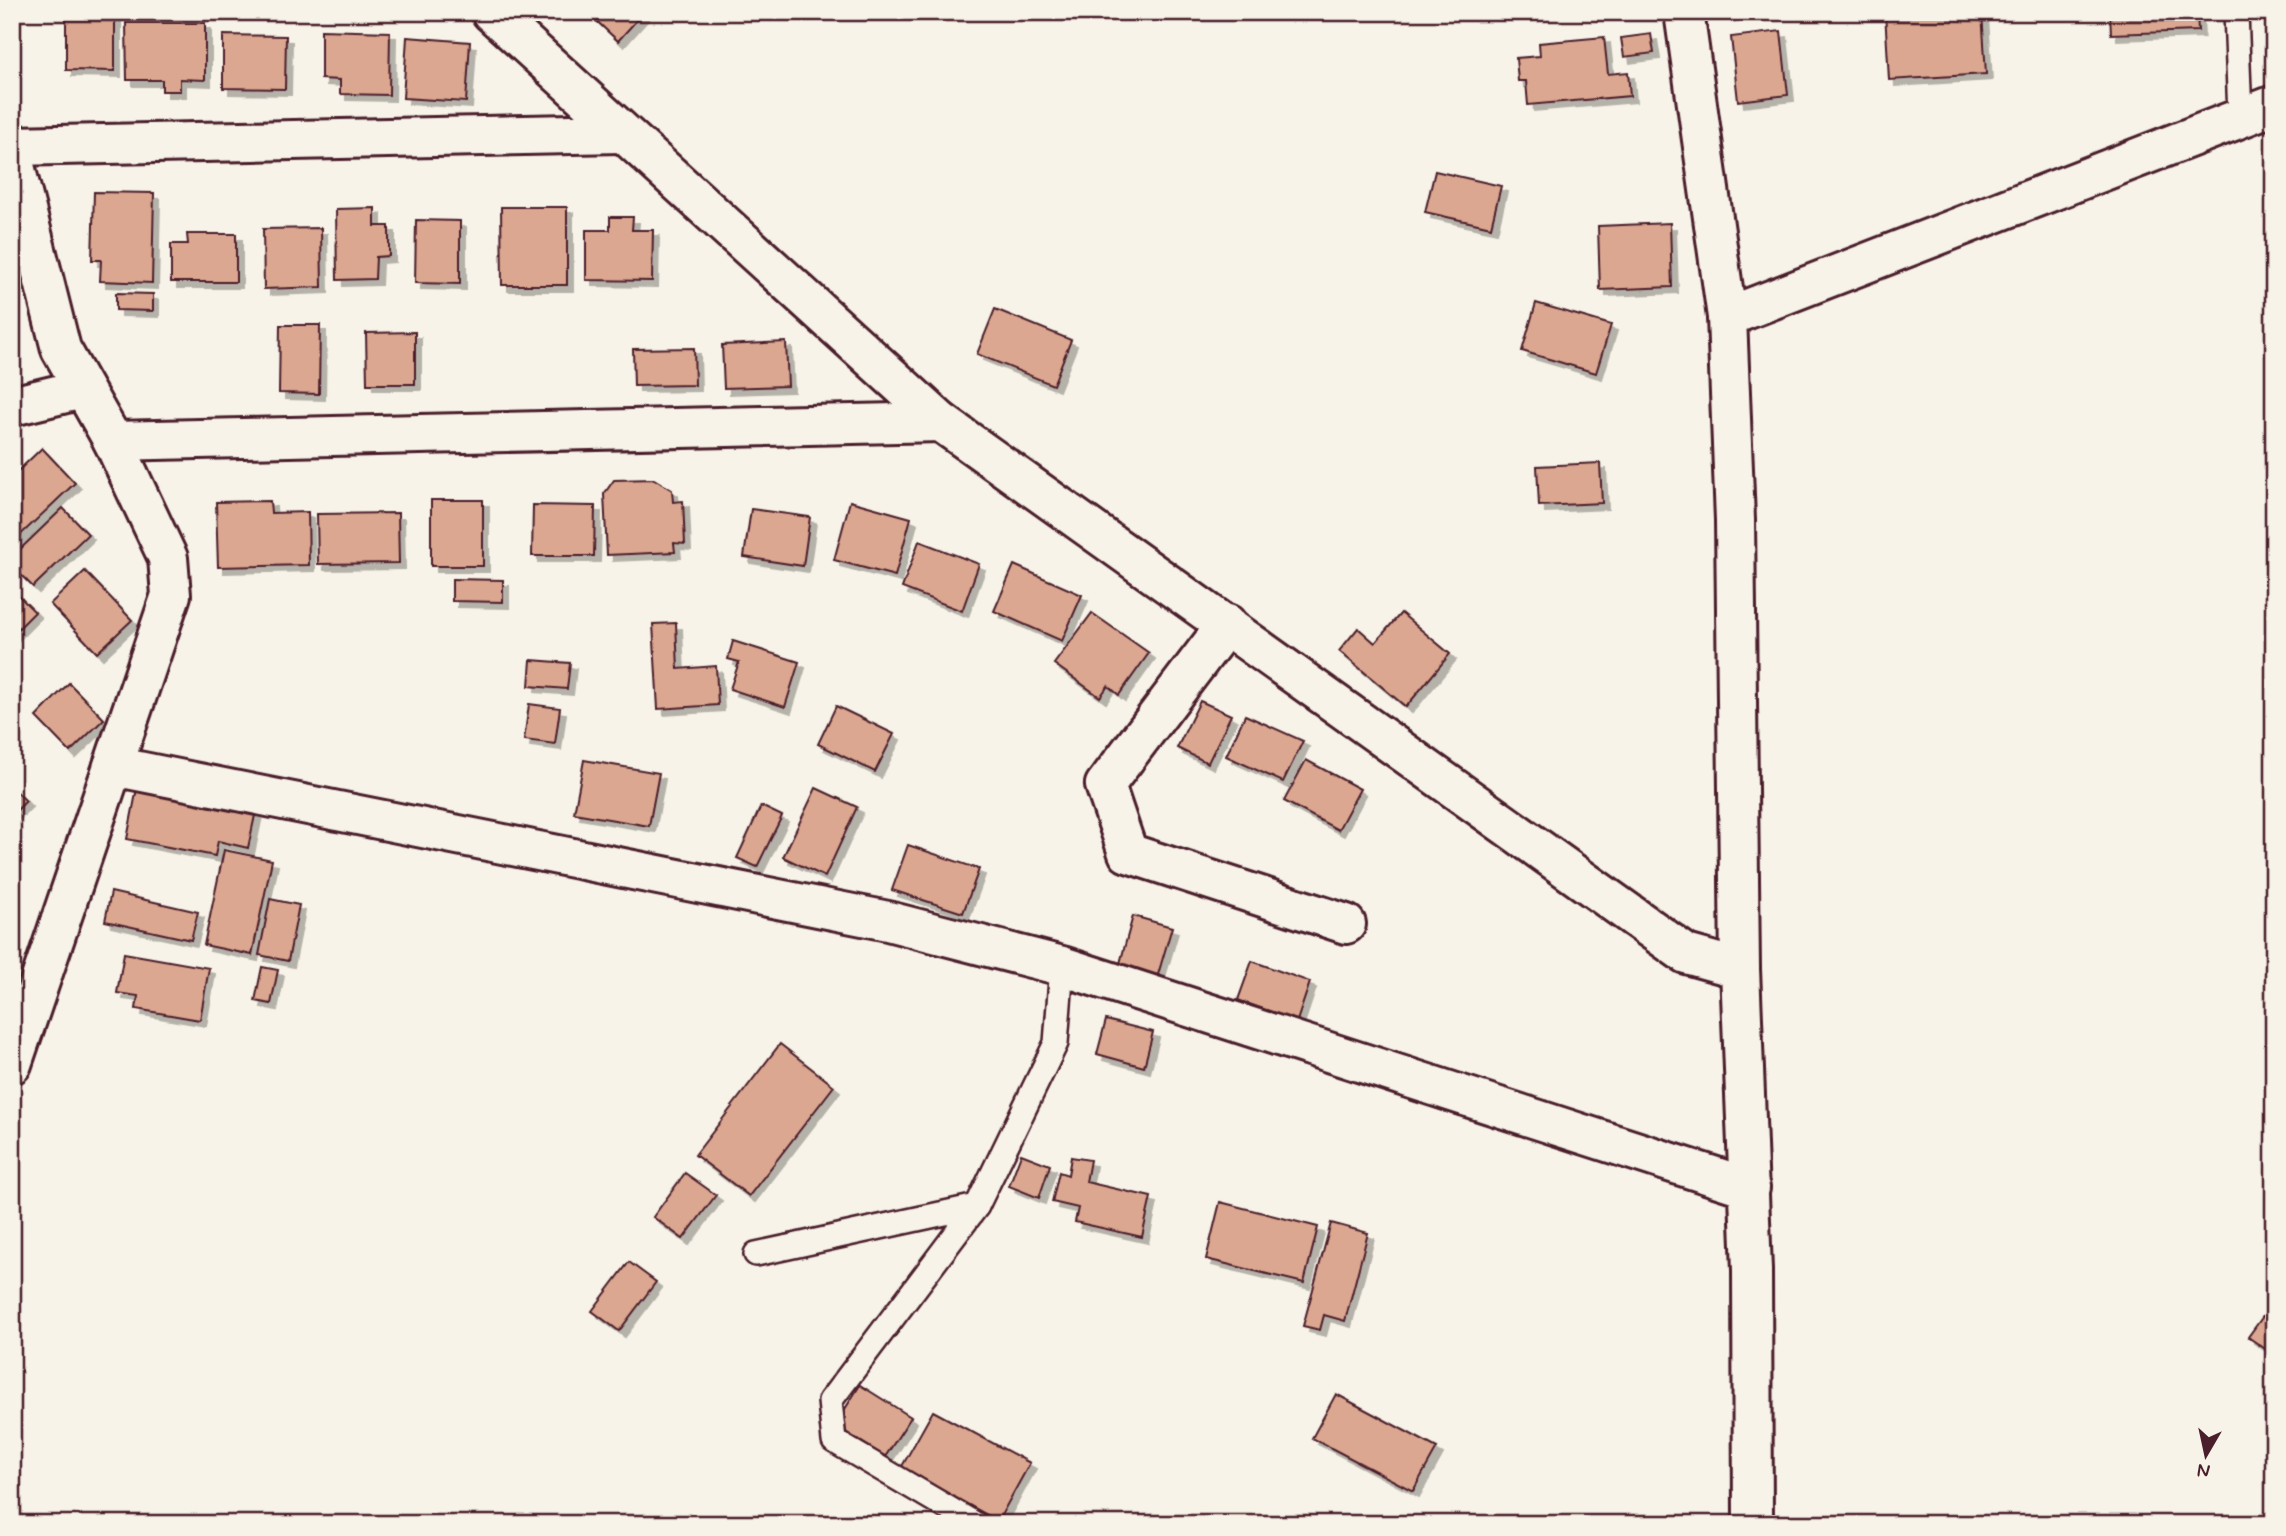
<svg xmlns="http://www.w3.org/2000/svg" width="2286" height="1536" viewBox="0 0 2286 1536" font-family="Mynerve,sans-serif">
  <style>
    .building { fill: #dba790; stroke: #4a1f2b; stroke-width: 2; filter: url(#shadow) }
    .lines { fill: none; stroke-linecap: round; stroke-linejoin: round }
    .service-casing { stroke: #4a1f2b; stroke-width: 28 }
    .minor-casing { stroke: #4a1f2b; stroke-width: 44 }
    .tertiary-casing { stroke: #4a1f2b; stroke-width: 44 }
    .service { stroke: #f7f3e8; stroke-width: 23 }
    .minor { stroke: #f7f3e8; stroke-width: 38 }
    .tertiary { stroke: #f7f3e8; stroke-width: 38 }
  </style>
  <defs>
    <filter id="shadow"><feDropShadow dx="6" dy="6" stdDeviation="0" flood-color="#0004"/></filter>
  </defs>
  <rect width="100%" height="100%" fill="#f7f3e8"/>
  <filter id="ink" filterUnits="userSpaceOnUse"><feTurbulence type="fractalNoise" baseFrequency=".0143" numOctaves="2"/><feDisplacementMap in="SourceGraphic" scale="14" xChannelSelector="R" yChannelSelector="G"/><feConvolveMatrix kernelMatrix="1 2 1 2 8 2 1 2 1" color-interpolation-filters="sRGB"/></filter>
  <g filter="url(#ink)">
    <g class="building">
      <polygon points="66,12 115,12 115,71 66,70"/>
      <polygon points="587,12 644,12 618,41"/>
      <polygon points="1885,12 1982,12 1986,74 1889,80"/>
      <polygon points="2110,12 2197,12 2198,31 2111,34"/>
      <polygon points="126,23 205,23 205,80 180,79 180,91 162,91 162,80 127,80"/>
      <polygon points="321,30 390,32 389,95 340,94 340,80 321,79"/>
      <polygon points="1781,31 1788,95 1738,101 1731,37"/>
      <polygon points="1651,34 1654,53 1624,57 1621,38"/>
      <polygon points="223,35 286,36 285,89 223,88"/>
      <polygon points="407,37 470,42 466,102 403,98"/>
      <polygon points="1604,37 1608,74 1628,72 1630,96 1528,105 1526,81 1518,81 1516,58 1540,56 1539,43"/>
      <polygon points="1435,171 1501,186 1491,227 1425,212"/>
      <polygon points="94,192 154,193 152,283 100,281 101,260 92,260"/>
      <polygon points="501,207 567,207 567,285 502,285"/>
      <polygon points="375,208 375,226 389,226 389,256 376,257 375,279 337,280 336,209"/>
      <polygon points="610,217 633,217 632,230 653,230 652,281 586,280 586,230 610,230"/>
      <polygon points="416,220 460,221 460,284 415,283"/>
      <polygon points="1670,223 1672,287 1600,290 1598,226"/>
      <polygon points="321,228 322,287 264,289 263,229"/>
      <polygon points="187,234 236,234 236,282 171,282 171,244 188,244"/>
      <polygon points="116,293 153,294 153,311 116,310"/>
      <polygon points="1536,303 1611,325 1596,373 1522,351"/>
      <polygon points="995,309 1071,340 1053,385 977,354"/>
      <polygon points="280,325 320,325 319,394 279,393"/>
      <polygon points="415,332 415,384 367,384 366,333"/>
      <polygon points="786,342 788,386 724,388 722,345"/>
      <polygon points="694,348 695,385 634,386 633,349"/>
      <polygon points="42,448 75,483 12,543 12,465 18,471"/>
      <polygon points="1600,463 1602,503 1539,506 1537,466"/>
      <polygon points="654,479 672,490 673,502 683,501 685,544 674,543 675,552 607,555 604,494 614,480"/>
      <rect x="431" y="500" width="52" height="66"/>
      <polygon points="270,501 271,513 308,512 309,565 218,567 216,502"/>
      <polygon points="850,501 911,518 895,576 834,560"/>
      <polygon points="533,505 595,506 594,556 532,556"/>
      <polygon points="63,508 88,534 33,587 12,566 12,557"/>
      <polygon points="751,509 810,517 803,566 744,557"/>
      <polygon points="398,513 399,563 318,564 317,514"/>
      <polygon points="919,541 979,564 962,611 902,588"/>
      <polygon points="1014,565 1082,595 1062,641 994,611"/>
      <polygon points="85,571 132,620 97,653 50,604"/>
      <polygon points="452,579 503,580 503,602 452,601"/>
      <polygon points="12,589 35,612 12,635"/>
      <polygon points="1092,613 1149,653 1119,695 1108,686 1100,697 1054,664"/>
      <polygon points="1401,613 1450,654 1406,707 1339,651 1358,628 1375,643"/>
      <polygon points="676,623 678,669 716,666 718,705 658,709 653,624"/>
      <polygon points="733,641 799,662 785,707 730,689 739,662 728,659"/>
      <polygon points="531,660 570,663 567,689 529,686"/>
      <polygon points="69,683 104,719 70,752 36,717"/>
      <polygon points="1200,701 1231,715 1208,763 1177,748"/>
      <polygon points="529,704 560,708 555,744 524,740"/>
      <polygon points="836,706 894,734 875,772 818,744"/>
      <polygon points="1245,715 1303,741 1283,782 1226,756"/>
      <polygon points="584,760 659,773 649,826 574,813"/>
      <polygon points="1306,760 1360,789 1338,830 1284,801"/>
      <polygon points="138,783 257,806 248,848 218,841 215,856 127,839"/>
      <polygon points="12,787 26,801 12,815"/>
      <polygon points="816,788 857,807 825,877 783,857"/>
      <polygon points="761,806 782,816 757,867 737,858"/>
      <polygon points="908,845 979,869 963,913 892,890"/>
      <polygon points="224,850 272,860 252,955 204,945"/>
      <polygon points="111,892 198,912 191,940 105,921"/>
      <polygon points="270,899 299,905 288,961 259,955"/>
      <polygon points="1133,916 1172,927 1157,978 1119,967"/>
      <polygon points="124,953 209,968 200,1020 136,1009 138,996 117,993"/>
      <polygon points="1252,961 1310,982 1297,1021 1238,1000"/>
      <polygon points="262,967 278,970 271,1004 255,1001"/>
      <polygon points="1106,1020 1153,1032 1144,1067 1097,1054"/>
      <polygon points="780,1044 834,1086 749,1196 695,1155"/>
      <polygon points="1021,1154 1050,1165 1039,1198 1009,1186"/>
      <polygon points="1071,1157 1090,1160 1086,1182 1151,1197 1142,1237 1075,1222 1078,1208 1052,1202 1059,1172 1068,1175"/>
      <polygon points="685,1173 716,1195 683,1239 653,1217"/>
      <polygon points="1220,1202 1318,1227 1304,1283 1206,1259"/>
      <polygon points="1331,1223 1368,1233 1345,1321 1324,1315 1320,1330 1303,1326"/>
      <polygon points="629,1262 656,1282 619,1331 592,1311"/>
      <polygon points="2274,1301 2274,1355 2248,1337"/>
      <polygon points="860,1385 911,1417 885,1457 835,1425"/>
      <polygon points="1336,1394 1437,1448 1413,1491 1312,1438"/>
      <polygon points="933,1411 1030,1463 998,1521 901,1468"/>
    </g>
    <g class="lines">
      <defs>
        <g id="service">
          <polyline points="2236,12 2240,117"/>
          <polyline points="756,1254 977,1206"/>
          <polyline points="975,1524 834,1441 830,1401 977,1206 1056,1043 1062,966"/>
        </g>
        <g id="minor">
          <polyline points="491,12 941,422 1686,954 1740,969"/>
          <polyline points="12,146 621,133"/>
          <polyline points="12,154 61,349 113,441 168,558 171,595 12,1064"/>
          <polyline points="1727,317 2274,105"/>
          <polyline points="12,406 82,389"/>
          <polyline points="113,441 941,422"/>
          <polyline points="1227,624 1105,785 1128,853 1346,924"/>
          <polyline points="113,766 888,921 1062,966 1750,1188"/>
        </g>
        <polyline id="tertiary" points="1684,12 1727,317 1735,520 1740,969 1752,1270 1753,1524"/>
      </defs>
      <use href="#service" class="service-casing"/>
      <use href="#minor" class="minor-casing"/>
      <use href="#tertiary" class="tertiary-casing"/>
      <use href="#service" class="service"/>
      <use href="#minor" class="minor"/>
      <use href="#tertiary" class="tertiary"/>
    </g>
  </g>
  <rect width="2286" height="1536" fill="none" stroke="#f7f3e8" stroke-width="42"/>
  <rect x="21" y="21" width="2244" height="1494" fill="none" stroke="#4a1f2b" stroke-width="2.5" filter="url(#ink)"/>
  <g transform="translate(2206 1455) rotate(189)" stroke="#f7f3e8" stroke-width="5" paint-order="stroke">
  <path d="M0-5L12 26L0 18L-12 26Z" fill="#4a1f2b"/>
  <text y="-10" font-size="19" font-weight="bold" text-anchor="middle" fill="#4a1f2b">N</text>
  </g>
</svg>
